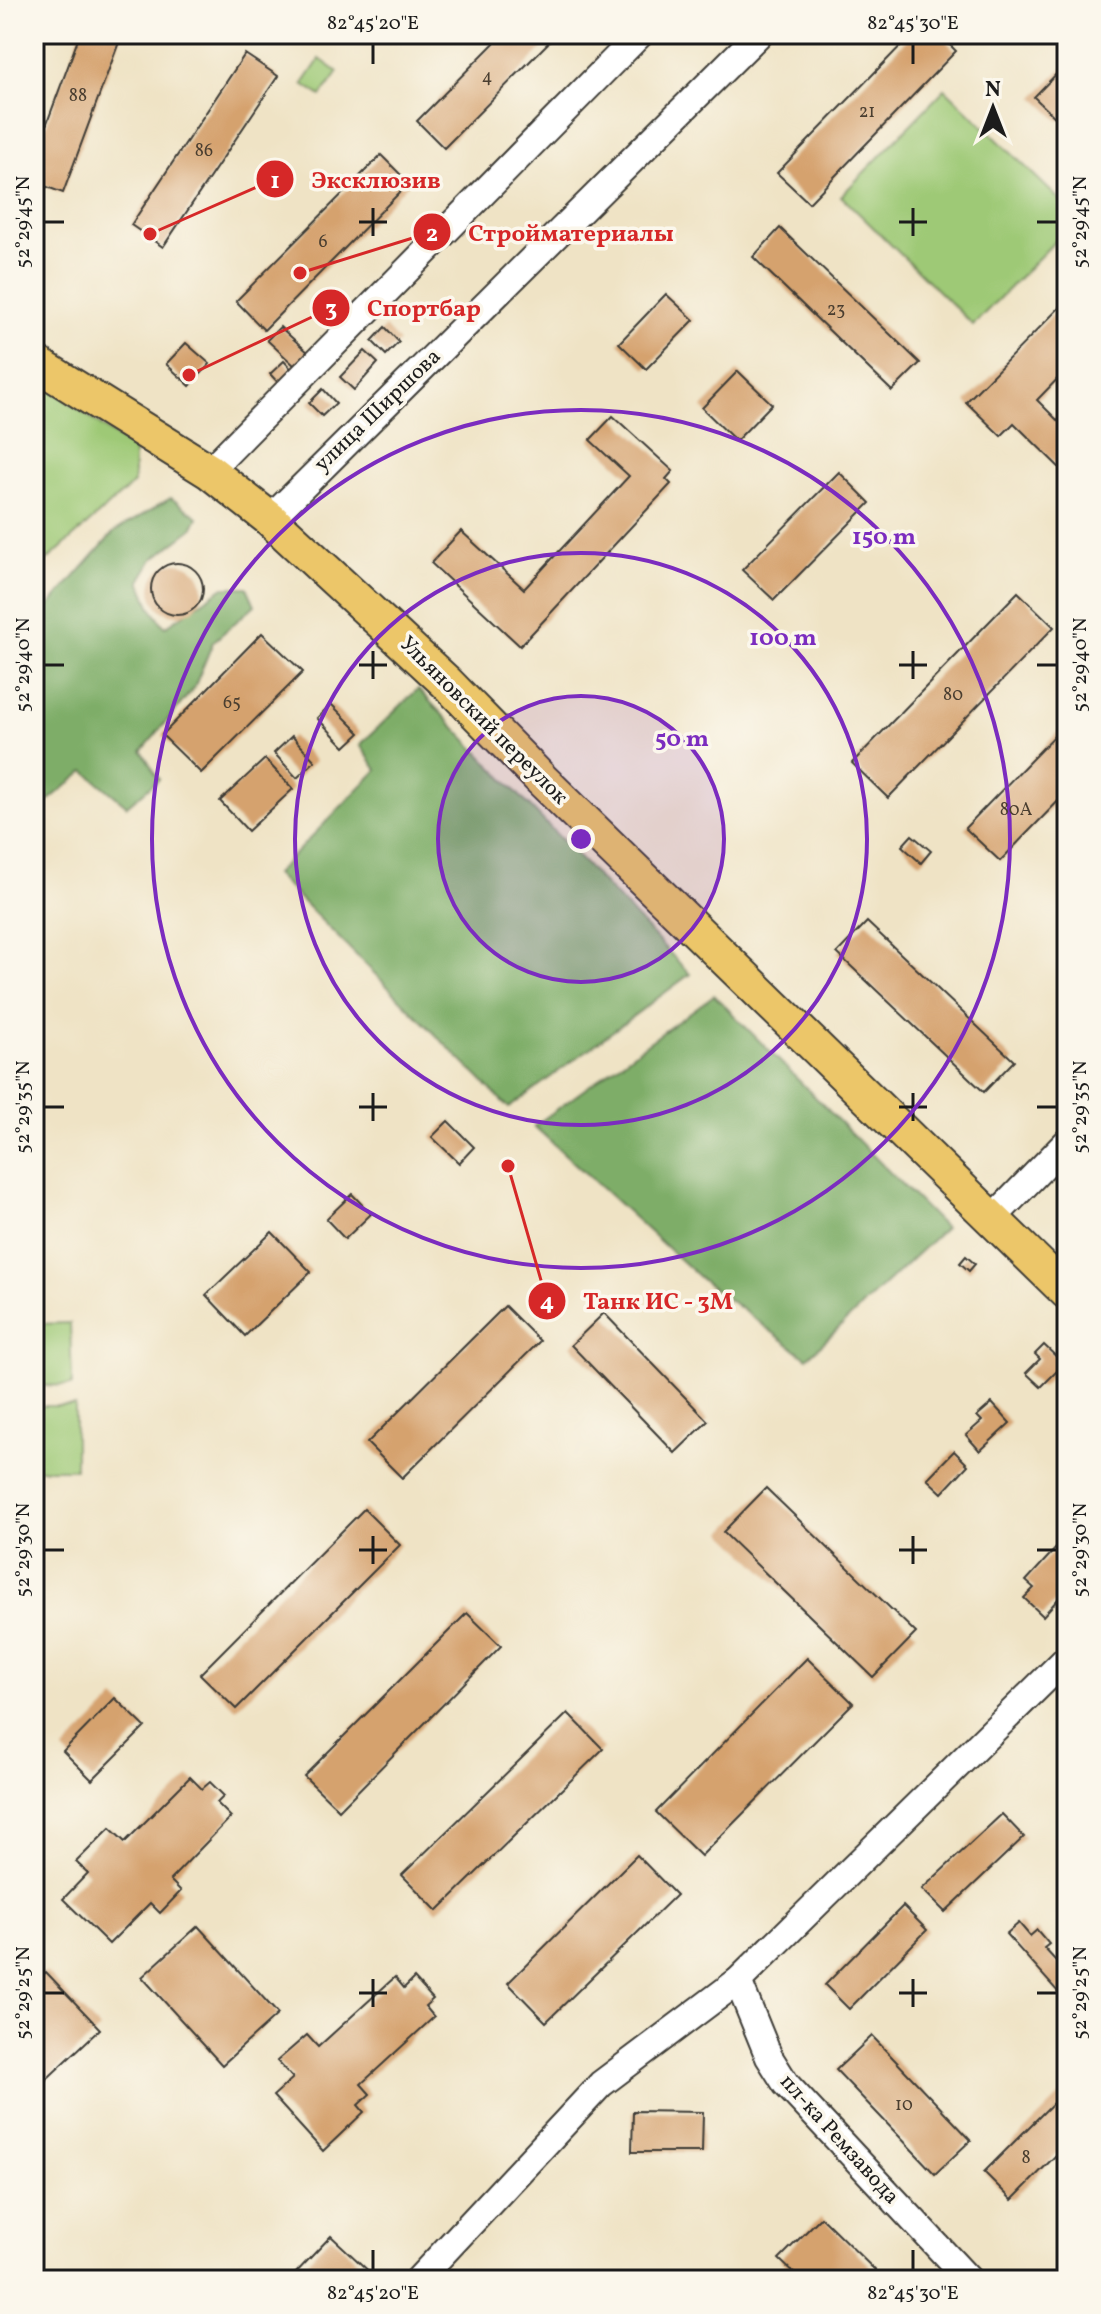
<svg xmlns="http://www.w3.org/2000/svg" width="1101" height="2314" viewBox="0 0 1101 2314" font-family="Vollkorn,serif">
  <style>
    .green { fill: #9ec976; stroke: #5d7249; stroke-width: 2 }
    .forest { fill: #7ead67; stroke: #4d6442; stroke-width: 2 }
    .building { fill: #d5a26e }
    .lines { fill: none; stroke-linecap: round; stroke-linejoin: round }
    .minor-casing { stroke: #3c3a35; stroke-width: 30 }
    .major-casing { stroke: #3c3a35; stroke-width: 38 }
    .minor { stroke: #fff; stroke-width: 26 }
    .major { stroke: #ecc669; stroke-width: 34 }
    .ticks { fill: none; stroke: #1c1c1c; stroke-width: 3 }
    .ring { fill: none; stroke: #7b2cbf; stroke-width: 4 }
    .labels { text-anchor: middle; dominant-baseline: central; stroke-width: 7; stroke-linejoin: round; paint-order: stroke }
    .number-label { font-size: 18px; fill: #4a3e30 }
    .street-label { font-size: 22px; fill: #1c1c1c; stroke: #fbf7ec }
    .centre { fill: #7b2cbf; stroke: #fbf7ec; stroke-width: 4 }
    .ring-label { font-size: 24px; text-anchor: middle; font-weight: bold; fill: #7b2cbf; stroke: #fbf7ec; stroke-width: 7; stroke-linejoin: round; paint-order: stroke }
    .leader { fill: none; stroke: #d62828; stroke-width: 3 }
    .callout-dot { fill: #d62828; stroke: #fbf7ec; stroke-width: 3 }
    .mark-label { font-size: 24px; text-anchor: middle; font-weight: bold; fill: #fff }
    .callout-label { font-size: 24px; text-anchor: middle; font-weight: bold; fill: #d62828; stroke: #fbf7ec; stroke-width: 7; stroke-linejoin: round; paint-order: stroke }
    .neatline { fill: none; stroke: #1c1c1c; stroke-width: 3 }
    .ticks-label { font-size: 20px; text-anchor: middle; fill: #1c1c1c }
  </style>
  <rect width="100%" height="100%" fill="#fbf7ec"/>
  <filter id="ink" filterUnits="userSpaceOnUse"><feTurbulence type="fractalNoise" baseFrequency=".0125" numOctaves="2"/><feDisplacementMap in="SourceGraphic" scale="16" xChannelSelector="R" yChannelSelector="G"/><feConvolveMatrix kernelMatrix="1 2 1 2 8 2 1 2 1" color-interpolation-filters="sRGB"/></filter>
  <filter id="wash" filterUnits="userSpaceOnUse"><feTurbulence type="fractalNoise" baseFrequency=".006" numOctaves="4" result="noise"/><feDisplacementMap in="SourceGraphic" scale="32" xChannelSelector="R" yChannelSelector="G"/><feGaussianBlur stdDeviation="1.8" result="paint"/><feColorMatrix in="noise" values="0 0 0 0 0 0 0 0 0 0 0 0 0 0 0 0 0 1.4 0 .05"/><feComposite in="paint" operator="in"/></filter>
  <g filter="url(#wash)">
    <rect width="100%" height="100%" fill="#efe3c5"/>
    <g class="green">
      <polygon points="320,59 338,72 321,96 303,84"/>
      <polygon points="945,89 1067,207 1067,229 973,325 841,196"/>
      <polygon points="34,376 134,450 134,483 34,572"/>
      <polygon points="70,1323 72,1385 34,1386 34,1324"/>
      <rect x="34" y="1406" width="41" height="63"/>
    </g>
    <g class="forest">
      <polygon points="171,498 198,517 192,529 153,559 140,581 151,608 165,627 224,587 247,587 255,605 213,642 194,688 142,751 159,779 127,806 85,771 34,812 34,623 114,532"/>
      <polygon points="418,689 690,974 509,1108 275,874 377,770 360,745"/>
      <polygon points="714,995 945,1228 807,1358 701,1279 534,1126"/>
    </g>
    <g id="blocks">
      <g class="building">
        <polygon points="80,34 122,34 63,193 34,182 34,158"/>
        <polygon points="503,34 557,34 444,148 417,121"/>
        <polygon points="912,34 939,34 956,51 809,203 777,173"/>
        <polygon points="245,54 278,76 163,247 131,225"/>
        <polygon points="1067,63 1067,113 1059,121 1034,97"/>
        <polygon points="381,155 409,183 264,330 236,301"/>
        <polygon points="780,228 920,363 892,391 753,257"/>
        <polygon points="666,294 694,320 646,369 619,343"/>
        <polygon points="1067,300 1067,369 1037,400 1067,430 1067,475 1014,423 1001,436 966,402"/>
        <polygon points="280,327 310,354 296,367 267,340"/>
        <polygon points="385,327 399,342 386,355 372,341"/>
        <polygon points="186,343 210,364 190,386 166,364"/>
        <polygon points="365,351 378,363 354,390 340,377"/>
        <polygon points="284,361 297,375 283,388 270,374"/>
        <polygon points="738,371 772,404 736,441 702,408"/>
        <polygon points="323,389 336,403 322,416 309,403"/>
        <polygon points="613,416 673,471 666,479 671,484 520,646 431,563 461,531 524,589 629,476 590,440"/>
        <polygon points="839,472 870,503 774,600 742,570"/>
        <circle cx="177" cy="589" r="26"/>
        <polygon points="1018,592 1054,627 888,798 852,763"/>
        <polygon points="262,633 303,672 201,773 162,735"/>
        <polygon points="331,704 360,733 345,747 317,718"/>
        <polygon points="1067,723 1067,792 1000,861 965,828"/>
        <polygon points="292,736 315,761 297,778 274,753"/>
        <polygon points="265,759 293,789 248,831 220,801"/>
        <polygon points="912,835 931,851 921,863 902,846"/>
        <polygon points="867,922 1014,1061 984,1092 837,953"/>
        <polygon points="448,1121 474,1147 459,1163 432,1137"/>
        <polygon points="352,1194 371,1214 345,1239 326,1219"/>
        <polygon points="272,1232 311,1272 245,1336 206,1295"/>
        <polygon points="966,1256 975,1264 969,1271 960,1263"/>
        <polygon points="505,1306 540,1341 402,1478 367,1443"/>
        <polygon points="604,1313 708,1421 675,1453 571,1345"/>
        <polygon points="1044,1345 1064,1364 1041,1387 1026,1373 1040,1359 1035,1354"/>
        <polygon points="992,1403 1010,1423 980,1451 966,1435 982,1421 977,1416"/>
        <polygon points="954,1451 968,1465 942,1493 927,1479"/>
        <polygon points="766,1488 916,1633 873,1677 723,1532"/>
        <polygon points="364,1509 400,1545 236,1709 200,1674"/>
        <polygon points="1058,1546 1067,1554 1067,1589 1043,1616 1024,1598 1034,1588 1026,1581"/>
        <polygon points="467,1613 501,1646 339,1810 304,1776"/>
        <polygon points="807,1658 853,1703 701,1856 656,1812"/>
        <polygon points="115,1698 145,1727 92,1780 63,1751"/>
        <polygon points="568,1713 603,1749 437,1911 402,1875"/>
        <polygon points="190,1777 202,1789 210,1782 224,1796 217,1803 231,1817 170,1880 181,1891 160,1913 150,1903 109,1944 63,1899 88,1873 76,1862 110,1828 125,1842"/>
        <polygon points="1002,1814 1024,1837 945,1912 922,1889"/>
        <polygon points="637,1855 676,1895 546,2022 508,1983"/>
        <polygon points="903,1906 927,1930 849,2009 825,1985"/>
        <polygon points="1019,1923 1030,1936 1037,1930 1049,1944 1044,1948 1067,1973 1067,2002 1006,1934"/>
        <polygon points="198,1926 278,2014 222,2065 142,1977"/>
        <polygon points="46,1972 100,2029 34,2091 34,1983"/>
        <polygon points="395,1977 404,1988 414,1978 433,1999 425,2006 434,2017 361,2084 370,2094 358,2105 364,2112 323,2151 273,2096 293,2078 277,2061 307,2035 318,2047"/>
        <polygon points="872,2036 971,2140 935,2174 836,2070"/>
        <polygon points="1065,2091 1067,2144 1012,2200 984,2172"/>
        <polygon points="633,2111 703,2112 702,2152 632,2152"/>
        <polygon points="821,2217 885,2280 801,2280 779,2259"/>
        <polygon points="331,2236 375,2277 372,2280 295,2280 292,2277"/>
      </g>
    </g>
  </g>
  <g filter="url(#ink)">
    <use href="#blocks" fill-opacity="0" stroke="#3c3a35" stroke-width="2"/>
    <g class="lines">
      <defs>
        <g id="minor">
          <polyline points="209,471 640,34"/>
          <polyline points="270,519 759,34"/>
          <polyline points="991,1220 1067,1142"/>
          <polyline points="738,1981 769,2057 786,2084 969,2280"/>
          <polyline points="418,2280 601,2084 738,1981 1067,1658"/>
        </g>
        <polyline id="major" points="34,362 209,471 270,519 446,682 542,780 1067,1292"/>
      </defs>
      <use href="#minor" class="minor-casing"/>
      <use href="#major" class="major-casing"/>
      <use href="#minor" class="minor"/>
      <use href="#major" class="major"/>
    </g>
  </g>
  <path class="ticks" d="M373 44V64M913 44V64M373 208V236M913 208V236M44 222H64M359 222H387M899 222H927M1037 222H1057M373 651V679M913 651V679M44 665H64M359 665H387M899 665H927M1037 665H1057M373 1093V1121M913 1093V1121M44 1107H64M359 1107H387M899 1107H927M1037 1107H1057M373 1536V1564M913 1536V1564M44 1550H64M359 1550H387M899 1550H927M1037 1550H1057M373 1979V2007M913 1979V2007M44 1993H64M359 1993H387M899 1993H927M1037 1993H1057M373 2250V2270M913 2250V2270"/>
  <circle cx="581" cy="839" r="143" fill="#7b2cbf" fill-opacity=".12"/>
  <g class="ring">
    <circle cx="581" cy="839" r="143"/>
    <circle cx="581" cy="839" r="286"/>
    <circle cx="581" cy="839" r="429"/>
  </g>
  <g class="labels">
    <g class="number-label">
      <text x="487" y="77">4</text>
      <text x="78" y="96">88</text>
      <text x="867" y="112">21</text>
      <text x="204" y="151">86</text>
      <text x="323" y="242">6</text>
      <text x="836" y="310">23</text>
      <text x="953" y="695">80</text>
      <text x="232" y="703">65</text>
      <text x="1016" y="810">80А</text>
      <text x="904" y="2105">10</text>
      <text x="1026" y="2158">8</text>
    </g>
    <g class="street-label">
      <text transform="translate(378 411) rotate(-44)">улица Ширшова</text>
      <text transform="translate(483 721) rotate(45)">Ульяновский переулок</text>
      <text transform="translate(839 2140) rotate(48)">пл-ка Ремзавода</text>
    </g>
  </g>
  <circle cx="581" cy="839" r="12" class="centre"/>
  <g class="ring-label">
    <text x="884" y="544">150 m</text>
    <text x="783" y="645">100 m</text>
    <text x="682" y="746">50 m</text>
  </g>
  <path class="leader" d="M150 234L275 179M300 273L432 232M189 375L331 308M508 1166L547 1301"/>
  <g class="callout-dot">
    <circle cx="150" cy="234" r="8"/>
    <circle cx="300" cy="273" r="8"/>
    <circle cx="189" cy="375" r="8"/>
    <circle cx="508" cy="1166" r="8"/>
    <circle cx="275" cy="179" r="20"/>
    <circle cx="432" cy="232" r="20"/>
    <circle cx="331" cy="308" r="20"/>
    <circle cx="547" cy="1301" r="20"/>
  </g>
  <g class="mark-label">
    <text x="275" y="188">1</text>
    <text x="432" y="241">2</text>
    <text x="331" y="316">3</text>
    <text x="547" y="1309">4</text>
  </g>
  <g class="callout-label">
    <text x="376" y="188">Эксклюзив</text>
    <text x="571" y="241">Стройматериалы</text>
    <text x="424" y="316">Спортбар</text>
    <text x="658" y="1309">Танк ИС - 3М</text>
  </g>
  <rect width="1101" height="2314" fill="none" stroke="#fbf7ec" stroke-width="88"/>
  <g transform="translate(993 108)" stroke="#fbf7ec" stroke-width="6" paint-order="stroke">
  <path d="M0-6L14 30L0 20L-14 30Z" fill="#1c1c1c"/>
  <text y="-12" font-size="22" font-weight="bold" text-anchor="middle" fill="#1c1c1c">N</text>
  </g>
  <rect x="44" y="44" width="1013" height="2226" class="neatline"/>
  <g class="ticks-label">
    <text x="373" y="29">82°45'20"E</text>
    <text x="913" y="29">82°45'30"E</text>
    <text transform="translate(22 222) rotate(-90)" y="7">52°29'45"N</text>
    <text transform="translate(1079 222) rotate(-90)" y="7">52°29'45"N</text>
    <text transform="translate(22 665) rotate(-90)" y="7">52°29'40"N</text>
    <text transform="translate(1079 665) rotate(-90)" y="7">52°29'40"N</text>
    <text transform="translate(22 1107) rotate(-90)" y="7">52°29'35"N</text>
    <text transform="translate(1079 1107) rotate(-90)" y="7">52°29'35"N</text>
    <text transform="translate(22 1550) rotate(-90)" y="7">52°29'30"N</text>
    <text transform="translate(1079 1550) rotate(-90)" y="7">52°29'30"N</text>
    <text transform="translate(22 1993) rotate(-90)" y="7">52°29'25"N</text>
    <text transform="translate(1079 1993) rotate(-90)" y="7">52°29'25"N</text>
    <text x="373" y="2299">82°45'20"E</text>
    <text x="913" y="2299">82°45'30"E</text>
  </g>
</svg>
